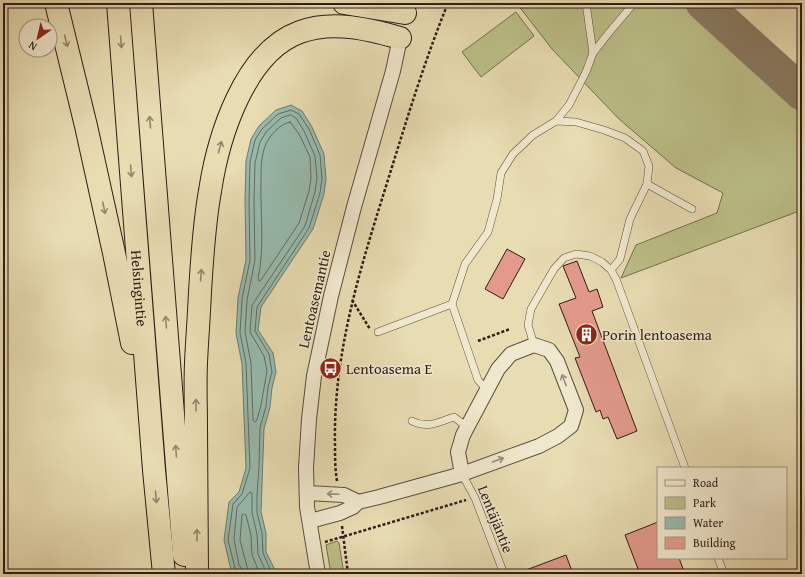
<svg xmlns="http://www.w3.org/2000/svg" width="805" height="577" viewBox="0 0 805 577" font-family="'Gentium Book Plus',serif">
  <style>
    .green { fill: #bcbf88; stroke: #746e4f }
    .water { fill: #97bbae; stroke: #6d7c71 }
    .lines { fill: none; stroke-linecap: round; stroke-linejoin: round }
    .shore { stroke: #626c62; stroke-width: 1 }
    .taxiway { stroke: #8a7c64; stroke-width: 35 }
    .building { fill: #e39a8d; stroke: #2d1d16 }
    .lane-casing { stroke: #5c4d3d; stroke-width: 8 }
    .street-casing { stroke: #5c4d3d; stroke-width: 16 }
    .highway-casing { stroke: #2d1d16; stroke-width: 24 }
    .path { stroke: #2d1d16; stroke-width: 2.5; stroke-dasharray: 3 2; stroke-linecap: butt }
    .lane { stroke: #f0e8cd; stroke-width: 7 }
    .street { stroke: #f0e8cd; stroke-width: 14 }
    .highway { stroke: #e8dcb2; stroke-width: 22 }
    .oneway { stroke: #94866c }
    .oneway2 { stroke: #988d7b }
    .labels { text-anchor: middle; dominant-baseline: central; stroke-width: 3; stroke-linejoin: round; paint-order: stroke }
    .street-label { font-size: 15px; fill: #2d1d16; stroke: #f0e8cd }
    .poi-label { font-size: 15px; fill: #2d1d16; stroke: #f0e8cd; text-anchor: start }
  </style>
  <rect width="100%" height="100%" fill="#e8dcb2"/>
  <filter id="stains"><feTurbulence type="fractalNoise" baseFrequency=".005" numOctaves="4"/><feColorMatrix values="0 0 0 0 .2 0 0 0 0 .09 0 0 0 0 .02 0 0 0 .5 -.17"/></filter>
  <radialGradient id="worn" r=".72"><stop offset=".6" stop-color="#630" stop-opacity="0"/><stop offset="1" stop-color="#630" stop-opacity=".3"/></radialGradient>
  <g class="green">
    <polygon points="518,3 681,3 720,38 737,57 761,78 802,110 802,210 621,278 636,245 717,213 723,193 676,168 619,119 552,49 518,5"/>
    <polygon points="516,12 534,36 481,77 462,52"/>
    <polygon points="337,541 339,543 344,574 331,574 326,545"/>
  </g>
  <polygon class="water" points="291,105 302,111 312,127 324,154 326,179 324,194 313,229 261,307 258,330 273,353 276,372 272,388 270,407 264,429 261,512 266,533 266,552 277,574 236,574 231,570 224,540 229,502 239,492 246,468 242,364 236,333 238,298 246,260 245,200 246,161 251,139 259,126 276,110"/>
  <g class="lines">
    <g class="shore">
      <polygon points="291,115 296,118 304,131 315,156 317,179 315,192 305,226 252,305 250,332 264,356 267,371 261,405 257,420 255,422 253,420 251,363 245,332 247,300 255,260 254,201 255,163 260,142 266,132 281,118"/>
      <path d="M290 122 299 134 310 157 311 178 309 191 299 223 261 280 259 281 258 279C265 247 260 213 261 180 261 169 261 155 266 144 270 135 280 124 290 122Z"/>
      <polyline points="238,574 235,568 228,540 233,504 242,494 250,468 246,363 240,333 242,299 250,260 249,201 250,162 255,140 262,129 278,114 291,110 299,114 309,129 320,155 322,179 320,193 309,228 257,307 255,331 269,354 272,372 268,387 266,406 260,428 259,467 257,495 257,513 262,533 263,553 272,574"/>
      <polyline points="243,574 242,569 239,565 234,539 237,507 250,492 252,493 252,513 257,534 258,554 267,574"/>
      <polyline points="249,574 240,540 242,515 244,514 246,515 251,535 252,555 260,574"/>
    </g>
    <polyline class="taxiway" points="703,3 802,93"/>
  </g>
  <g class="building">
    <polygon points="507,249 525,259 503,299 485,289"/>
    <polygon points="577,261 589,292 597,289 603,307 592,311 637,431 617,439 608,417 603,419 600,410 596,412 575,358 580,357 559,304 576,298 563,266"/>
    <polygon points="658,522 658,558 679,558 685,574 640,574 625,535"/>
    <polygon points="566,555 573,574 518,574 518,573"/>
  </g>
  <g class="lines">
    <defs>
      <g id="lane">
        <polyline points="593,53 607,35 634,3"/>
        <polyline points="556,121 569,105 586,72 593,53 586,3"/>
        <polyline points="647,184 692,209"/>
        <polyline points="378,332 452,304"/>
        <polyline points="534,345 528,325 531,309 554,269 564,258 576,254 590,256 602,262 611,270 616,279 685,468"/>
        <polyline points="487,390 478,380 452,304 465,264 488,232 497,199 501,173 513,154 533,135 556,121 576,122 604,130 625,138 643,151 649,166 647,184 630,219 620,259 611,270"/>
        <path d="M412 421C427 429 439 422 454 417L467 427"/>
        <polyline points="462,474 475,498 504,574"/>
        <polyline points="718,558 724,574"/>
      </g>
      <g id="street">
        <polyline points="307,493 344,495 358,502"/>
        <polyline points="310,521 340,513 353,507 358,502 379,497 462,474 539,446 558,436 571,426 576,410 557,361 549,350 534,345 511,354 498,369 463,435 458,452 462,474"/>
        <polyline points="318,574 307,507 306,468 309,419 314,376 331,296 354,207 393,71 400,38"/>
      </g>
      <g id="highway">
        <polyline points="56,3 86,126 114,253 132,343"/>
        <path id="s1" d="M118 3 154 470 164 574"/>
        <polyline points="141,3 184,555"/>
        <polyline points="344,3 405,13"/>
        <path d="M197 574C197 525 196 477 196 428 196 406 195 385 196 363 197 340 199 316 200 292 202 258 204 224 210 191 218 138 244 52 300 32 333 20 368 29 400 38"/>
      </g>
    </defs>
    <use href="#lane" class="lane-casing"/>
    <use href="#street" class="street-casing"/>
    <use href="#highway" class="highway-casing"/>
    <g class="path">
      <polyline points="352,300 370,329"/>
      <polyline points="478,341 510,329"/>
      <path d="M337 481C335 469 335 457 335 445 333 354 360 269 387 183 406 122 424 62 448 3"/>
      <polyline points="342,526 348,574"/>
      <polyline points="325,542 466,500"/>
    </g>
    <use href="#lane" class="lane"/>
    <use href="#street" class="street"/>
    <use href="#highway" class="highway"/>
  </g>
  <defs><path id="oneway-shaft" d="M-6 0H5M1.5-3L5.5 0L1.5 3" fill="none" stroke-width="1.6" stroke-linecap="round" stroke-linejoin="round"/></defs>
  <g class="oneway">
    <use href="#oneway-shaft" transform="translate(66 41) rotate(76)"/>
    <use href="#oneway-shaft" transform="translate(121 42) rotate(86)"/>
    <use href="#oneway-shaft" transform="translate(150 122) rotate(-95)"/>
    <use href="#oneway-shaft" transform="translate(220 147) rotate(-75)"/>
    <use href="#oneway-shaft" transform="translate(131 171) rotate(86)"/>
    <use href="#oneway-shaft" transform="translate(104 208) rotate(78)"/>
    <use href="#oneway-shaft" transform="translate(201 275) rotate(-86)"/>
    <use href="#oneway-shaft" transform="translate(166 322) rotate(-94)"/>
    <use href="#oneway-shaft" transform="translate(196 405) rotate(-90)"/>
    <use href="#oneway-shaft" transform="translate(176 451) rotate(-94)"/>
    <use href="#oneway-shaft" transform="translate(156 497) rotate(85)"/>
    <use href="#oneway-shaft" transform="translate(197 535) rotate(-91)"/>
  </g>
  <g class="oneway2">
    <use href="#oneway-shaft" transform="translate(564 380) rotate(-111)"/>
    <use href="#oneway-shaft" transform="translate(498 460) rotate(-20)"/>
    <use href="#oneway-shaft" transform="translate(333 494) rotate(-178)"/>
  </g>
  <defs>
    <symbol id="building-disc" viewBox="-11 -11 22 22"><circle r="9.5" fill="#8f2418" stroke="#f0e8cd"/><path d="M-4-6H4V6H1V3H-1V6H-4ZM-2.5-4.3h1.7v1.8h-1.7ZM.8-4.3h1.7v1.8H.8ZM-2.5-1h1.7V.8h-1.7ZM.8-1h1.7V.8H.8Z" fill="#fff"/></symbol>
    <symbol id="bus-disc" viewBox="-11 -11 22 22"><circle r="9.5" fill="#8f2418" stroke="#f0e8cd"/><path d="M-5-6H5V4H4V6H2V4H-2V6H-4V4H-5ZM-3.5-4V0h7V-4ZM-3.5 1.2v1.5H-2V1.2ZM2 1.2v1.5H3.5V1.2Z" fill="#fff"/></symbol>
  </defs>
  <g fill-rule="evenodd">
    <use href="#building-disc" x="574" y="322" width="25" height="25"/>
    <use href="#bus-disc" x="318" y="356" width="25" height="25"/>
  </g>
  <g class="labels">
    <g class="street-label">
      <text stroke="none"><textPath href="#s1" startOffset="286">Helsingintie</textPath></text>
      <text transform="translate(314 299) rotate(-77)">Lentoasemantie</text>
      <text transform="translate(496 519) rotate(68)">Lentäjäntie</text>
    </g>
    <g class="poi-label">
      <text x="602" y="334">Porin lentoasema</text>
      <text x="346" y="368">Lentoasema E</text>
    </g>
  </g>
  <rect width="805" height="577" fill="none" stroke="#e8dcb2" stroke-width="16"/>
  <rect x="4" y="4" width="797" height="569" fill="none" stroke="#2d1d16" stroke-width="2"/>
  <rect x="8" y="8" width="789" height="561" fill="none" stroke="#2d1d16"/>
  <rect x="657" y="467" width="130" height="92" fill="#f0e8cd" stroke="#a29784"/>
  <rect x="665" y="480" width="20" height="6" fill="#f0e8cd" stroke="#a29784"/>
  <text x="693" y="487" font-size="12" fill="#2d1d16">Road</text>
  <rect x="665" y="497" width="20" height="12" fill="#bcbf88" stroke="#a29784"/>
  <text x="693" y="507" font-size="12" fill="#2d1d16">Park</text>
  <rect x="665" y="517" width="20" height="12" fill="#97bbae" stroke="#a29784"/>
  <text x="693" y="527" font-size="12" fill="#2d1d16">Water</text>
  <rect x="665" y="537" width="20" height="12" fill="#e39a8d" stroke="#a29784"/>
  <text x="693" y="547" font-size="12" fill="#2d1d16">Building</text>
  <g transform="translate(38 38) rotate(214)"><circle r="19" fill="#f0e8cd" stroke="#a29784"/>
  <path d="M0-3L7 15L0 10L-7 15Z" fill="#8f2418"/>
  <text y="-6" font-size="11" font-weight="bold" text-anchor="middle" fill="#2d1d16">N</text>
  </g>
  <rect width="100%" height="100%" filter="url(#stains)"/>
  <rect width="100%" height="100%" fill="url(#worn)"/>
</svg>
